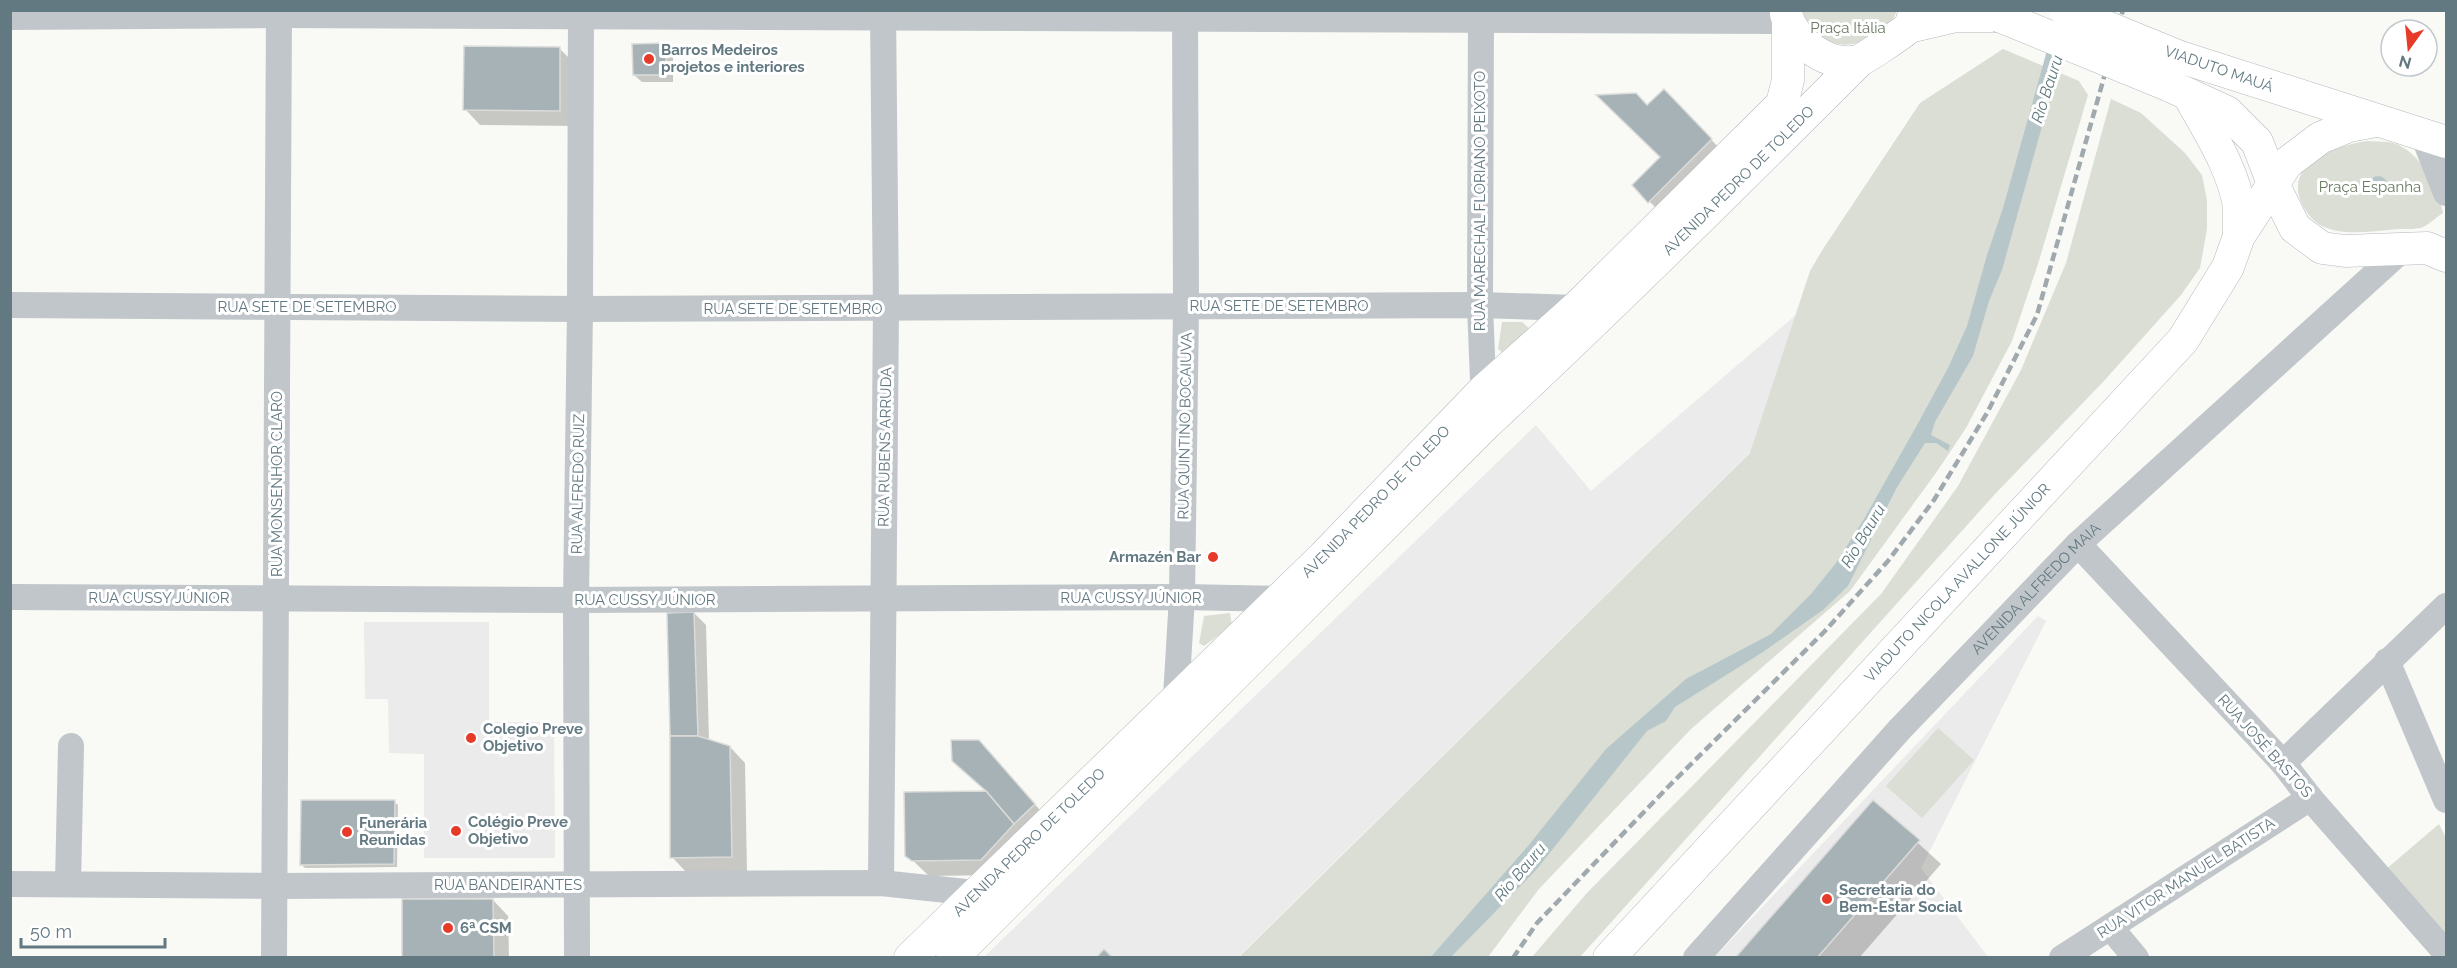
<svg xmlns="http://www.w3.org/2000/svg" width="2457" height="968" viewBox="0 0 2457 968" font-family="Raleway,sans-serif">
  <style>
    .built { fill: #eaebea }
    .green { fill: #daded5 }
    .water { fill: #b7c7c9 }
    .shadow { fill: #0003 }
    .building { fill: #a6b2b6; stroke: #dbdbd9; stroke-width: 1.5 }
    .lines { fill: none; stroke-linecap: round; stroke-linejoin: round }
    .major-casing { stroke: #b3babd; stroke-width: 33 }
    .minor { stroke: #c0c6c9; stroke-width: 26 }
    .major { stroke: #fff; stroke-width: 32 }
    .rail { stroke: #9fa9ae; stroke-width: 4.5; stroke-dasharray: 9 4.5; stroke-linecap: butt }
    .major-bridge-casing { stroke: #b3babd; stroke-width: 33; stroke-linecap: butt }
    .major-bridge { stroke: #fff; stroke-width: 32 }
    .poi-dot { fill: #e73a28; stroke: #fff; stroke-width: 2 }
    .labels { text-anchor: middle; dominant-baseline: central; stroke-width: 6; stroke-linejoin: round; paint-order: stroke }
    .park-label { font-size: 15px; fill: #6a7a62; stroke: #fff }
    .poi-label { font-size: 15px; font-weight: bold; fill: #637982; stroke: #fff; text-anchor: start }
    .street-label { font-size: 15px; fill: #637982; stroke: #fff }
    .water-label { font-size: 16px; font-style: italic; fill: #5e787c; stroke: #fff }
  </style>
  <rect width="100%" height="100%" fill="#f9f9f6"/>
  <g class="built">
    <polygon points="1819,295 1861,343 1238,957 983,958 1536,425 1591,491"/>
    <polygon points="2038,616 2046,621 1921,868 1988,957 1714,958"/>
    <polygon points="364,622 489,622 489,722 554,722 555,858 424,858 424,754 389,753 388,699 365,699"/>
  </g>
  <g class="green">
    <path d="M1800 11H1897C1894 16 1892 23 1888 27 1859 54 1814 51 1800 11Z"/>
    <polygon points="2003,49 2079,81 2088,95 2038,264 2012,341 1966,428 1938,470 1850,591 1691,729 1539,889 1488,957 1238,958 1750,453 1810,271 1823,249 1920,103"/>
    <polygon points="2111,99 2141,113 2185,153 2202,175 2207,200 2207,229 2200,268 2181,295 2103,382 1995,494 1580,957 1532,957 1586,894 1881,594 1958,486 2021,370 2066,263"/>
    <path d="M2369 141C2377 142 2386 141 2393 143 2420 151 2438 187 2443 213 2436 217 2428 226 2420 228 2410 230 2398 228 2388 230 2368 232 2343 235 2324 227 2315 223 2306 213 2302 204 2282 163 2339 144 2369 141Z"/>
    <polygon points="1502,322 1522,322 1532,331 1509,358 1498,349"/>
    <polygon points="1230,613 1232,625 1204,646 1199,643 1204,616"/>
    <polygon points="1938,728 1974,760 1922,818 1886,786"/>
    <polygon points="2439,824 2446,838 2446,941 2385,870"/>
  </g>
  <g class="water">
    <polygon points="2058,11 2082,11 2046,112 2002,270 1989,301 1973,356 1935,422 1931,435 1950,445 1948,451 1936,443 1925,443 1896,489 1848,586 1823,610 1763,652 1675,707 1666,721 1647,731 1536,870 1451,957 1430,958 1528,846 1606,749 1686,679 1771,634 1811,594 1836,563 1864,519 1916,427 1948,368 1967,326 1987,255 2003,208"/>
    <circle cx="2378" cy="186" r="10"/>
  </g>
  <g class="shadow">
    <polygon points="665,44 673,52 673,82 642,82 634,75"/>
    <polygon points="560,49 575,64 575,126 480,125 465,109"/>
    <polygon points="1664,91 1727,156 1665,217 1649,201 1662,157 1648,106"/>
    <polygon points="694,613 706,625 709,741 730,747 745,763 747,873 687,873 672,857"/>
    <polygon points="991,754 1046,817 997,875 929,876 907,855 988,793"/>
    <polygon points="394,802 398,805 397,867 305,868 301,864"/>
    <polygon points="1873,802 1941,864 1859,958 1737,958"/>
    <polygon points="493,900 508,916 509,958 404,958"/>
  </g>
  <g class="building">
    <polygon points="666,43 666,75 633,75 632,44"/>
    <polygon points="464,46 560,47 560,111 463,110"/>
    <polygon points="1664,89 1712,139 1648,203 1632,185 1660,157 1596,95 1636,93 1647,105"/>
    <polygon points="694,612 698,736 670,736 667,613"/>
    <polygon points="670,736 698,736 730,746 732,857 670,858"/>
    <polygon points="951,740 979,740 1035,804 1014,824 986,791 952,761"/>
    <polygon points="986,791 1014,824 981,860 912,861 905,856 904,792"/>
    <polygon points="301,800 395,800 394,864 300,865"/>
    <polygon points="1873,800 1920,840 1817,958 1735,958"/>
    <polygon points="402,899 493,899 494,958 402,958"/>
    <polygon points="1104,949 1113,958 1096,958"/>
  </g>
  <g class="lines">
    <defs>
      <g id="major">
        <path d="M1786 14C1794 42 1828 68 1858 61 1863 60 1904 32 1908 28 1912 24 1913 16 1915 10"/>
        <polyline points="1909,27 1956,16 1999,16"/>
        <polyline points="2180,57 2446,142"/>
        <polyline points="2168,85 2227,112 2257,142 2274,186 2295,228 2322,248 2345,251 2427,248 2446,256"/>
        <path d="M2188 94C2206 127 2235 171 2239 208 2239 217 2239 227 2239 236"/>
        <path id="s2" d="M910 958 1324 556 1482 392 1576 308 1782 104 1788 80V21"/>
        <path id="s3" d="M952 958 1486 424C1613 306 1736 184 1859 61"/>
        <path id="s4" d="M1609 958 2183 340 2228 267 2239 236 2287 163 2320 138 2349 126 2375 121"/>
      </g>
    </defs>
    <use href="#major" class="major-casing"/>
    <g class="minor">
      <polyline points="1481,10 1480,305 1484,406"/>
      <polyline points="10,17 279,15 1788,21"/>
      <polyline points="2423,135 2446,193"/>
      <polyline points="10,305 580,309 1480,305 1576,308 1586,316"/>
      <polyline points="2078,544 2283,763 2310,798 2446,953"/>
      <polyline points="10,597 576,600 1182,597 1279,599"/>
      <polyline points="2387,661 2446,800"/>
      <polyline points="1176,697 1182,597 1186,307 1185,10"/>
      <polyline points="2283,763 2446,606"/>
      <polyline points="881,883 886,308 883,10"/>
      <polyline points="10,884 275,886 881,883 975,893 984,906"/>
      <polyline points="68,884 71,746"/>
      <polyline points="2110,927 2136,958"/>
      <polyline points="274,958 279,10"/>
      <polyline points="577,958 576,600 580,309 581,10"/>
      <path id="s1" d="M1696 958 1900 729 2078 544 2404 248"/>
      <polyline points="2062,958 2310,798"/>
    </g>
    <use href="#major" class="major"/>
    <polyline class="rail" points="1513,958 1537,923 1668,787 1824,632 1888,561 1934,500 1987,413 2037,315 2123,10"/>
    <defs>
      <g id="major-bridge">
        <polyline points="2065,10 2180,57"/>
        <polyline points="1999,16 2168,85"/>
      </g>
    </defs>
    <use href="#major-bridge" class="major-bridge-casing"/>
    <use href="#major-bridge" class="major-bridge"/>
  </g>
  <g class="poi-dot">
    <circle cx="649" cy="59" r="6"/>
    <circle cx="1213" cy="557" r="6"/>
    <circle cx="471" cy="738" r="6"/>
    <circle cx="456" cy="831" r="6"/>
    <circle cx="347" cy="832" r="6"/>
    <circle cx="1827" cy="899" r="6"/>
    <circle cx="448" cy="928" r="6"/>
  </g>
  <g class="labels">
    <g class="park-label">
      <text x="1848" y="28">Praça Itália</text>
      <text x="2370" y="187">Praça Espanha</text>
    </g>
    <g class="poi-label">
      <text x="661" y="50">Barros Medeiros<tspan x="661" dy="17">projetos e interiores</tspan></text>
      <text x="1201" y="557" text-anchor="end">Armazén Bar</text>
      <text x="483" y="729">Colegio Preve<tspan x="483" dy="17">Objetivo</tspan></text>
      <text x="468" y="822">Colégio Preve<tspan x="468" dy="17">Objetivo</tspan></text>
      <text x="359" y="823">Funerária<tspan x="359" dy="17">Reunidas</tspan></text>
      <text x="1839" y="890">Secretaria do<tspan x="1839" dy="17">Bem-Estar Social</tspan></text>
      <text x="460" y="928">6ª CSM</text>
    </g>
    <g class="street-label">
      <text transform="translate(2219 69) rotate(19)">VIADUTO MAUÁ</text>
      <text stroke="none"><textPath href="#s3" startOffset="1106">AVENIDA PEDRO DE TOLEDO</textPath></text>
      <text transform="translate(1480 201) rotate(-90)">RUA MARECHAL FLORIANO PEIXOTO</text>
      <text x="1279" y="306">RUA SETE DE SETEMBRO</text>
      <text x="307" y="307">RUA SETE DE SETEMBRO</text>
      <text x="793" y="309">RUA SETE DE SETEMBRO</text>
      <text transform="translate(1185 426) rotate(-89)">RUA QUINTINO BOCAIUVA</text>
      <text transform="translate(885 447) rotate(-89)">RUA RUBENS ARRUDA</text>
      <text transform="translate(277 484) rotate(-90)">RUA MONSENHOR CLARO</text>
      <text transform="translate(578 484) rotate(-89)">RUA ALFREDO RUIZ</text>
      <text stroke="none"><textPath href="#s2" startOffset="652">AVENIDA PEDRO DE TOLEDO</textPath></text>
      <text stroke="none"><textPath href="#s4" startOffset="512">VIADUTO NICOLA AVALLONE JÚNIOR</textPath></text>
      <text stroke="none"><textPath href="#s1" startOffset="502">AVENIDA ALFREDO MAIA</textPath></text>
      <text x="159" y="598">RUA CUSSY JÚNIOR</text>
      <text x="1131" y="598">RUA CUSSY JÚNIOR</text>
      <text x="645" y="600">RUA CUSSY JÚNIOR</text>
      <text transform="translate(2265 746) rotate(48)">RUA JOSÉ BASTOS</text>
      <text stroke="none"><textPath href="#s2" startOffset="166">AVENIDA PEDRO DE TOLEDO</textPath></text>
      <text transform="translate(2186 878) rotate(-33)">RUA VITOR MANUEL BATISTA</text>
      <text x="508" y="885">RUA BANDEIRANTES</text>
    </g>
    <g class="water-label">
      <text transform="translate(2047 89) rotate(-72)">Rio Bauru</text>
      <text transform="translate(1863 536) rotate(-59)">Rio Bauru</text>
      <text transform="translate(1520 872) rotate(-50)">Rio Bauru</text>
    </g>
  </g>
  <rect width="2457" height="968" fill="none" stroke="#637982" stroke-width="24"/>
  <g transform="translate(2409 48) rotate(195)"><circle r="28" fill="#ffffff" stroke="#c1c9cd" stroke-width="1.5"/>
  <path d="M0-4.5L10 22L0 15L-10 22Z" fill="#e73a28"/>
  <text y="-9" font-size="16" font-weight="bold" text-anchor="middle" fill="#637982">N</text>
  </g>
  <path d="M21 938v9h144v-9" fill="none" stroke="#637982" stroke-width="3"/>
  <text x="30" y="938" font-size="18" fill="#637982" stroke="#ffffff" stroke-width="4.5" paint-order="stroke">50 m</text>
</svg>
